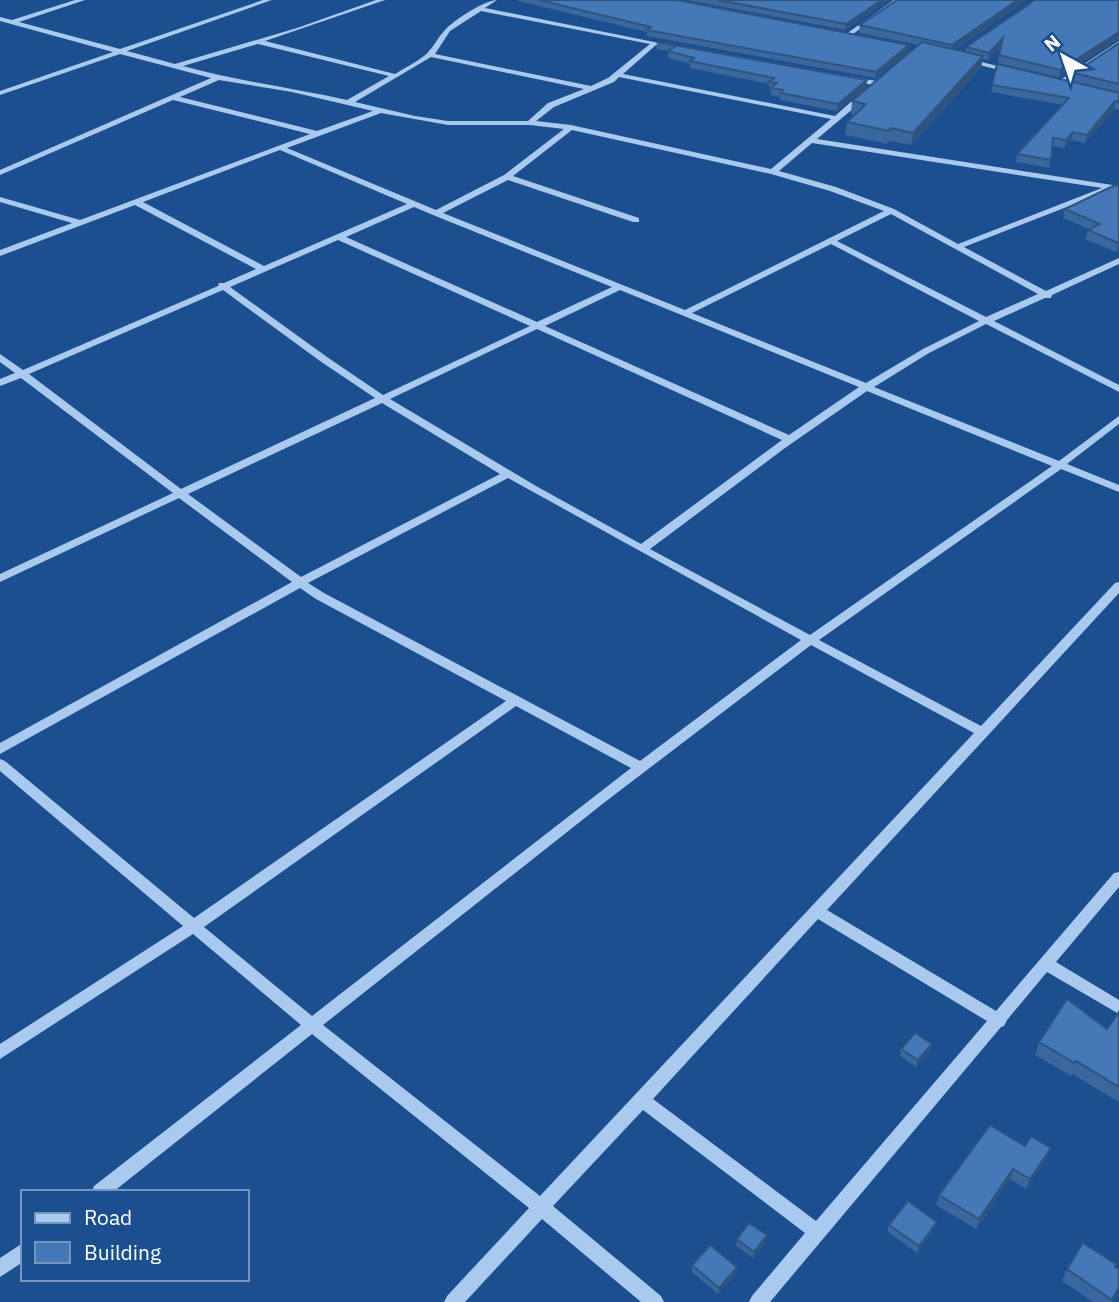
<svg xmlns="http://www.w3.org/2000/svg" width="1119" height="1302" viewBox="0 0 1119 1302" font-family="'IBM Plex Sans',sans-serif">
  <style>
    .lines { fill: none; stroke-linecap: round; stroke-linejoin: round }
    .minor { fill: #a9c9ee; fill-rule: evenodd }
    .wall { fill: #3a679d }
    .shaded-wall { fill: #305480 }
    .building { fill: #4478b7; stroke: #305480; stroke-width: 2 }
  </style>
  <rect width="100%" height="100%" fill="#1b4f8f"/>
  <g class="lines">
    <g class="minor">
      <path d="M75 0H85L19 22 120 49 263 0H272L127 51 175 64 297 28 376 0H385L265 41 395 74C404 68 415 63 424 56 433 49 437 38 445 30 454 20 485 0 497 0L485 8 674 46 671 48 656 45 623 74 835 116 861 93H867V97L817 139 1119 186V190L1113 189 964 247 1046 291 1119 258V264L1052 295 1051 298H1045L994 321 1119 385V392L986 324 929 353 874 387 1059 461 1119 416V424L1067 464 1119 485V492L1061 469 819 640 981 726 1115 583 1119 582V593L827 910 996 1011 1114 873 1119 872V887L1056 962 1119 1000V1014L1047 972 1007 1020 1004 1026 1001 1027 770 1302H749L752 1296 805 1233 643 1110 553 1206 661 1296 664 1302H641L542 1219 465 1302H444L447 1296 529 1208 312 1034 113 1192H92L94 1186 301 1025 193 934 0 1059V1044L183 926 0 771V759L5 761 194 918 506 701 316 599 300 588 0 754V743L292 582 179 498 0 582V574L173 493 21 378 0 386V379L15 373 0 362V354L23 370 218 286 219 283H224L256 269 135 205 0 256V250L72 223 0 202V197L80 220 310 134 173 100 0 175V170L211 78 120 54 0 95V91L113 52 0 21V17L12 20ZM481 11 650 44 608 78 591 86 435 54 450 31ZM258 44 389 76 347 100C293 88 237 81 183 66ZM431 57 584 89 548 103 528 121H448L415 116 355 102ZM619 77 831 119 771 169 571 125 536 121 554 107 614 82ZM219 80 292 92 373 111 317 131 180 97ZM381 113 448 125H530L564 129 504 175 436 210 287 148ZM572 130 771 174 830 191 884 211 685 310 443 213 508 180 633 222H639V218L513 176ZM812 143 1102 188 958 244 894 209 836 187 779 171ZM280 150 407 204 264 266 143 202ZM414 207 433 215 612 287 537 322 346 237ZM891 214 1038 294 986 317 837 241ZM338 240 530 326 383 395 327 357 230 287ZM831 244 979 321 923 349 866 383 692 313ZM223 290 320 361 375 398 181 489 29 374ZM620 290 859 387 789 435 545 326ZM537 329 782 440 641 544 536 486 390 399ZM867 391 1052 466 810 635 650 549 785 448ZM382 403 500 474 301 577 188 494ZM508 478 801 640 640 761 324 593 308 583ZM811 645 974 733 540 1196 323 1025 605 802ZM516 706 631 768 312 1016 204 927ZM818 919 987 1021 816 1221 653 1099Z"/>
      <polygon points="894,0 901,0 850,36 846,36 846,34"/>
      <polygon points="1119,41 1119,46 1064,84 1057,82"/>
      <polygon points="965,58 1014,70 1016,71 1012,73 963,61 962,60"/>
      <polygon points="850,76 881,82 882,84 878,86 847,80 847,76"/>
      <polygon points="23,1243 23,1262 0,1277 0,1258"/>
    </g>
  </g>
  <g class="wall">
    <polygon points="518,0 677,0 908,52 875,78 647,36 647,32 518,1"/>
    <polygon points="687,0 889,0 845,30"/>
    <polygon points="1027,0 954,50 965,52 966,47 1119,0 1119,40 1118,39 1059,77 998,63 1001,46 988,60 982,59 981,68 911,145 889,141 887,144 845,135 847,122 855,115 851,114 852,101 919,45 859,33 860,25"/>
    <polygon points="657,42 867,80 866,87 837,111 780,100 780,97 771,95 771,89 769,89 769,84 690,68 690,64 668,58 668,51 656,49"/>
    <polygon points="1119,43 1119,92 1072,81 1074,73"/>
    <polygon points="997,64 1119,93 1119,110 1114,109 1085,143 1071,140 1064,148 1052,146 1049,168 1016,162 1017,154 1063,105 991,92"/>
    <polygon points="1119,186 1119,250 1116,252 1085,239 1088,230 1089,229 1063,218 1065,209"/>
    <polygon points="1119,1012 1119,1102 1072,1074 1071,1076 1035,1055 1039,1042 1107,1029"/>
    <polygon points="932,1044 930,1051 916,1067 900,1056 901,1049"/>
    <polygon points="990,1125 1047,1158 1026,1189 1010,1179 976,1229 936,1205 939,1195"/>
    <polygon points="937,1222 935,1228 917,1253 887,1231 889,1225"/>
    <polygon points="737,1239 766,1242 753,1258 736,1246"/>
    <polygon points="692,1265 737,1267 736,1274 718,1294 692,1272"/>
    <polygon points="1115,1267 1119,1269 1119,1289 1112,1302 1093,1302 1062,1281 1067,1269"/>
  </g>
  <g class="shaded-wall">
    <polygon points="882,0 889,0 845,30 846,24"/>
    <polygon points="1018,0 1027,0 950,52 952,45"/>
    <polygon points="1119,32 1118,39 1059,77 1060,70"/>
    <polygon points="1003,38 1002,45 988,60 989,53"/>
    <polygon points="909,45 908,52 875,78 876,72"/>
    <polygon points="983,56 981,68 911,145 913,133"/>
    <polygon points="867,80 866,87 837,111 838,104"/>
    <polygon points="1115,101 1114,109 1085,143 1087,135"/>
    <polygon points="1073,132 1071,140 1064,148 1066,140"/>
    <polygon points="1119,242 1119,250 1116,252 1118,243"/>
    <polygon points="932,1044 930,1051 916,1067 918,1060"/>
    <polygon points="1051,1148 1047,1158 1026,1189 1030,1179"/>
    <polygon points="1013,1169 1010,1179 976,1229 979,1219"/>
    <polygon points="937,1222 935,1228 917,1253 919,1246"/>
    <polygon points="767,1235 766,1242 753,1258 754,1252"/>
    <polygon points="737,1267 736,1274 718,1294 719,1288"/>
  </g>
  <g class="building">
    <polygon points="539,0 677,0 909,45 876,72 647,30 651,27"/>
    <polygon points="718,0 882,0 846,24"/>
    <polygon points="897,0 1018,0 952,45 860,25"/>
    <polygon points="1035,0 1119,0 1119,32 1060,70 999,55 1003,38 989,53 966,47"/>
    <polygon points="657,42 867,80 838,104 781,93 783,90 771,88 777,83 769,82 774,78 690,61 694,58 668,51 676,46"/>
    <polygon points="922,42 983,56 913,133 890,128 889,131 847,122 866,104 852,101"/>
    <polygon points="1119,43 1119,84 1074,73"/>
    <polygon points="997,64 1119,93 1119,102 1115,101 1087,135 1073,132 1066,140 1053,138 1051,160 1017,154 1069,98 992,85"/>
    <polygon points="1115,185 1119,186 1119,242 1118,243 1088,230 1100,224 1065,209"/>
    <polygon points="1067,999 1107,1029 1119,1012 1119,1087 1076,1061 1075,1063 1039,1042"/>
    <polygon points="915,1033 932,1044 918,1060 901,1049"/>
    <polygon points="990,1125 1025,1146 1031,1136 1051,1148 1030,1179 1013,1169 979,1219 939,1195"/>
    <polygon points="908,1201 937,1222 919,1246 889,1225"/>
    <polygon points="749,1223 767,1235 754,1252 737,1239"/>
    <polygon points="1083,1243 1116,1264 1115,1267 1119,1269 1119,1287 1112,1300 1067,1269"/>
    <polygon points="710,1245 737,1267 719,1288 692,1265"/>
  </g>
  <rect x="21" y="1190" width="228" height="91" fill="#1b4f8f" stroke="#7695bc" stroke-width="2"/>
  <rect x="35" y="1213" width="35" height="10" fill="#a9c9ee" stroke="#7695bc" stroke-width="2"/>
  <text x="84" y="1225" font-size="21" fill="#ffffff">Road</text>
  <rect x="35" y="1242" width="35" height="21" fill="#4478b7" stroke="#7695bc" stroke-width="2"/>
  <text x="84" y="1260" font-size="21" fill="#ffffff">Building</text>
  <g transform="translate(1063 56) rotate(320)" stroke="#1b4f8f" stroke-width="5" paint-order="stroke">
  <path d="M0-5L12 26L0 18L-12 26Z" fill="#ffffff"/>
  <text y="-10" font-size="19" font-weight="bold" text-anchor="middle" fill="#ffffff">N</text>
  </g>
</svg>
